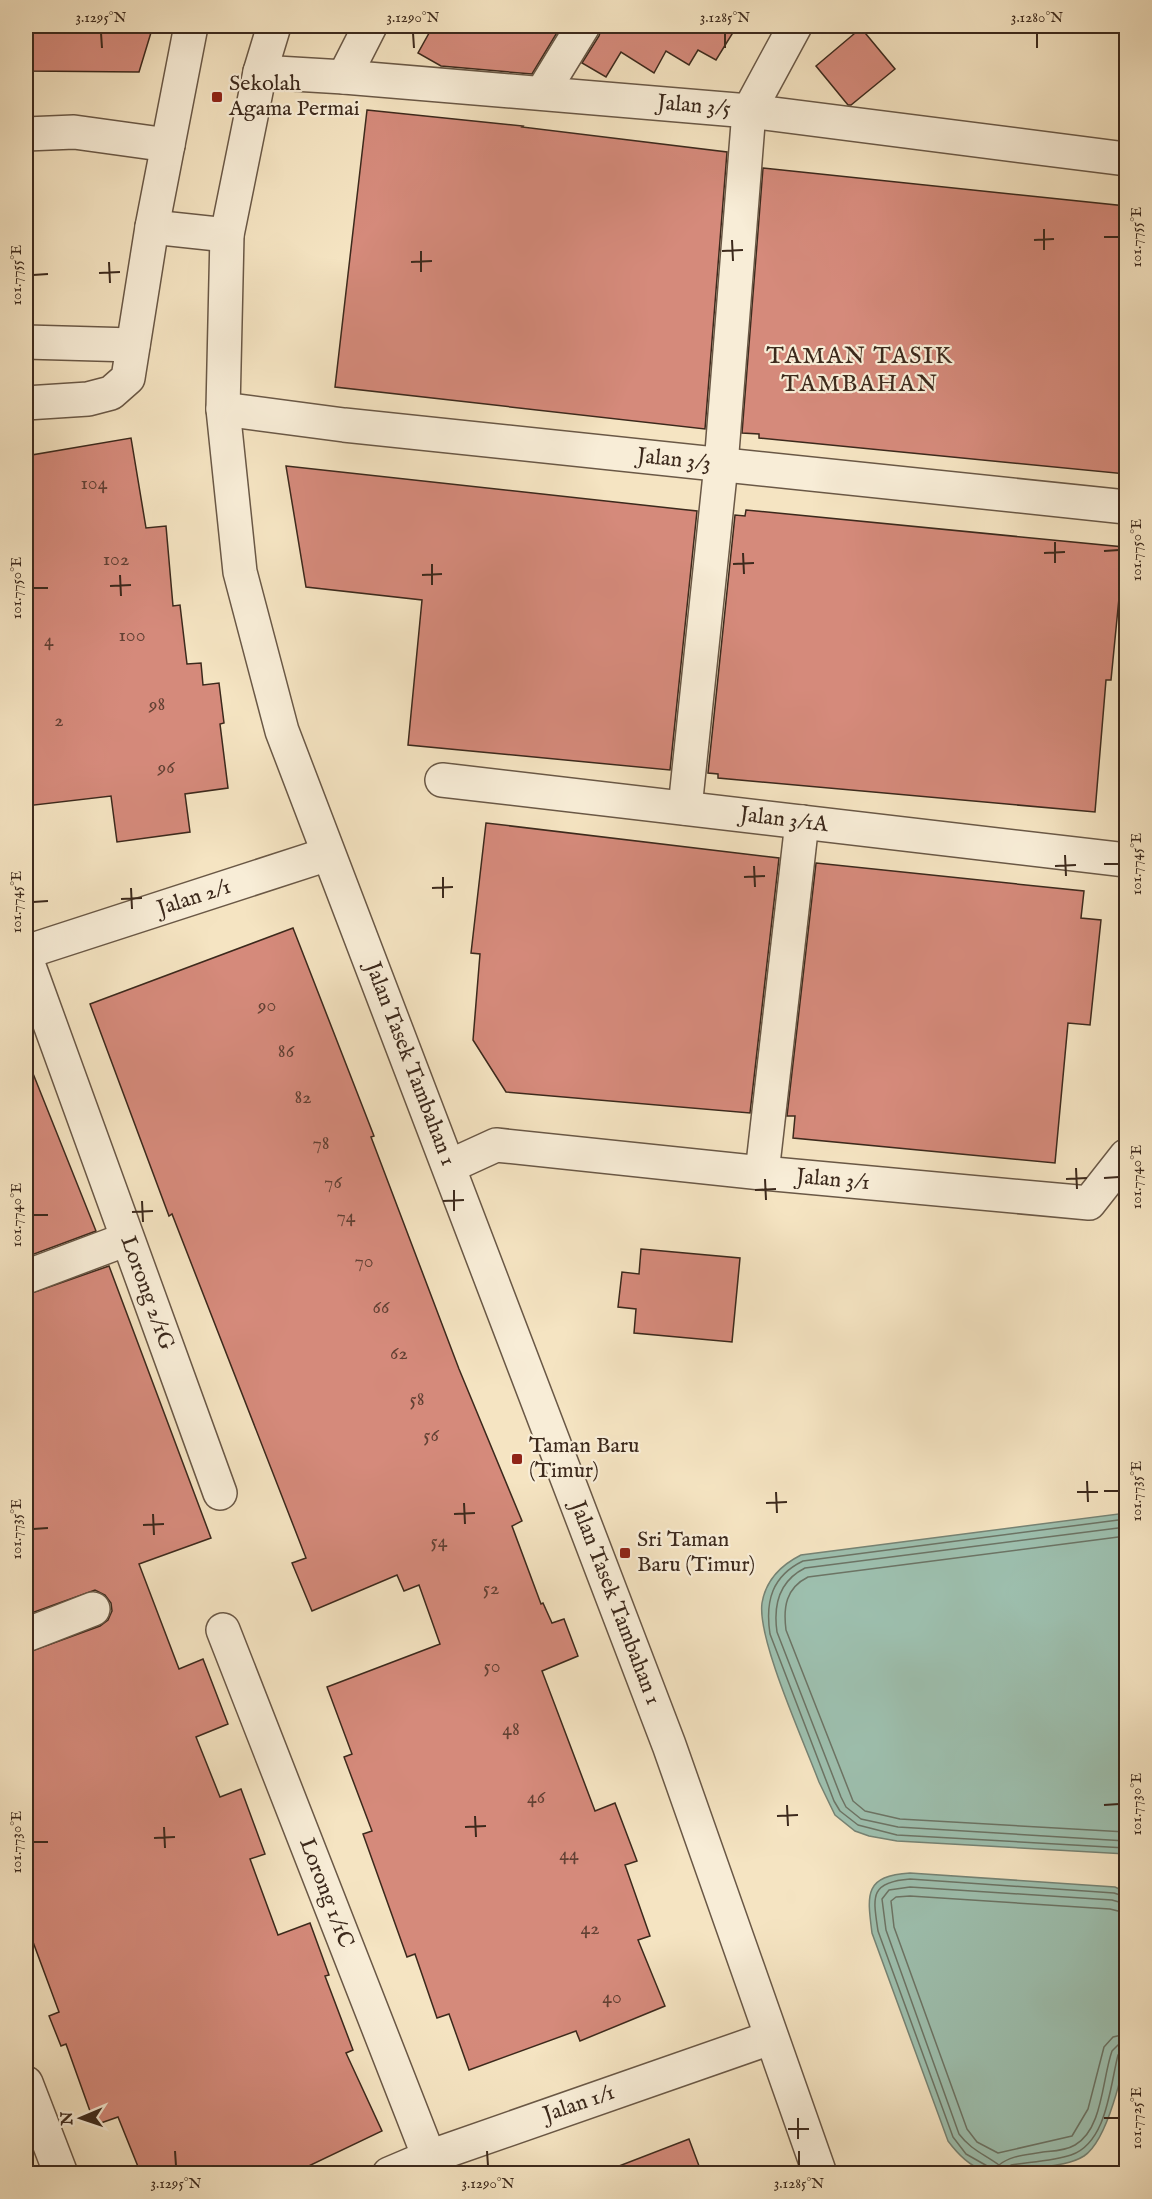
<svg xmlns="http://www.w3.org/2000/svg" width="1152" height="2199" viewBox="0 0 1152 2199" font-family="'IM FELL English',serif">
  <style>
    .water { fill: #9dbfae; stroke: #768374; stroke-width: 1.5 }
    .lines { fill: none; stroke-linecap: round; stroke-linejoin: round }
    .shore { stroke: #6c7465; stroke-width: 1.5 }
    .building { fill: #d58a7b; stroke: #3c291c; stroke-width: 1.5 }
    .minor-casing { stroke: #6a5846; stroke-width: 36 }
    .minor { stroke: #f8edd7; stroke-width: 33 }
    .ticks { fill: none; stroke: #3c291c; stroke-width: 2 }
    .poi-dot { fill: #8f2418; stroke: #f8edd7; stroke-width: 2 }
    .labels { text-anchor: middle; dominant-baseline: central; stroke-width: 4.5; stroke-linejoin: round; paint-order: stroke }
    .number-label { font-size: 20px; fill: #624134 }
    .poi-label { font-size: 22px; fill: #3c291c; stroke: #f8edd7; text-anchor: start }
    .street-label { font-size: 22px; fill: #3c291c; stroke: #f8edd7 }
    .neighbourhood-label { font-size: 24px; letter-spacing: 1.5px; fill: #3c291c; stroke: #f8edd7 }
    .neatline { fill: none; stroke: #3c291c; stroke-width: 2 }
    .ticks-label { font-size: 15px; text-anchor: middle; fill: #3c291c }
  </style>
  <rect width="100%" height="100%" fill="#f5e4c2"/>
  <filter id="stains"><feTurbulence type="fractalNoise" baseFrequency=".00333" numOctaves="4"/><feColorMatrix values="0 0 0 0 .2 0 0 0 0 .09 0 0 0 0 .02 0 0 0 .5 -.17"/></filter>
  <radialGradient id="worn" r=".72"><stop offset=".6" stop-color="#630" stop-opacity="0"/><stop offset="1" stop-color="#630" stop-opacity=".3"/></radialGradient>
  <g class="water">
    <path d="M1126 1513V1854L897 1841 869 1836 855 1831 835 1815 819 1782C804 1742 757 1639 762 1603 766 1579 781 1565 801 1555Z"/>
    <path d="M910 1873 1115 1887 1126 1892C1127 1942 1129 1992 1126 2042 1125 2069 1107 2141 1084 2156 1068 2166 1045 2166 1026 2169 987 2175 972 2173 948 2141L872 1933C867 1894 864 1876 910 1873Z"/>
  </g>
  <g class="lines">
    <g class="shore">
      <path d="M1126 1519 803 1561C772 1576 765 1601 770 1634L834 1801 840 1811 858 1825 897 1835 1126 1848"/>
      <path d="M1126 1527 805 1568C779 1581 773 1604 777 1632L841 1797 846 1807 861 1819 898 1827 1126 1841"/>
      <path d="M1126 1536 808 1577C786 1588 783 1607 786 1630L853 1801 865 1811 900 1819 1126 1832"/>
      <path d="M1126 1904 1112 1900 910 1887 889 1890 882 1899 886 1930 959 2134C971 2150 984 2154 999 2165 1011 2155 1027 2155 1043 2152 1053 2151 1065 2151 1075 2145 1103 2129 1102 2079 1112 2051L1118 2045 1126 2043"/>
      <polyline points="1126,1913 1110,1909 910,1896 896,1897 891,1901 894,1927 967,2129 977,2142 998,2153 1072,2136 1088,2109 1104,2047 1113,2037 1126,2034"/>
      <path d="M991 2174 989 2167 966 2154 953 2137 878 1931C873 1897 869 1882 910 1879L1114 1893 1126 1897"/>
      <path d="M1007 2174 1011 2165C1030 2162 1053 2161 1071 2155 1107 2143 1110 2086 1118 2055L1126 2050"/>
    </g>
  </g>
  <g class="building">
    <polygon points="26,26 153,26 139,72 26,71"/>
    <polygon points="433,26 561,26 532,74 441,66 418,53"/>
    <polygon points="602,26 737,26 716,60 698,50 689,65 666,51 654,73 621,52 606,77 582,63 599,36"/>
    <polygon points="861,28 895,69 851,105 848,105 816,66"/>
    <polygon points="367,110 523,126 522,127 727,152 705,429 335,387"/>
    <polygon points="763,168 1126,206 1126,474 759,438 759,434 742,433"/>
    <polygon points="131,438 146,528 166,526 173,606 180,605 187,664 201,663 203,685 219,683 224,723 220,724 228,788 185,794 190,832 117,842 111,796 26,806 26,456"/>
    <polygon points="286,466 697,511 670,770 408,745 422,600 306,587"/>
    <polygon points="746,510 1124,547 1111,680 1106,680 1095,812 718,778 718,774 708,773 735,515 745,516"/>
    <polygon points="486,823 779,858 750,1113 506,1092 473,1040 480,954 471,953"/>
    <polygon points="816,863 1084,891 1081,918 1101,920 1090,1025 1068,1023 1055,1163 793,1138 795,1116 787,1116"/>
    <polygon points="293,928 374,1136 371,1137 459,1369 522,1521 512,1526 541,1604 543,1603 552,1623 564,1619 578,1656 542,1671 595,1811 615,1803 637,1861 625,1865 650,1936 638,1940 665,2006 580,2041 576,2031 469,2070 449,2014 437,2018 415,1954 407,1957 363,1834 372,1831 344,1757 352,1754 327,1687 440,1644 419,1585 404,1591 397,1575 312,1611 292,1563 306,1558 172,1214 169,1216 90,1004"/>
    <polygon points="26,1056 96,1231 26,1257"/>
    <polygon points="641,1249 740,1258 732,1342 634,1333 636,1309 618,1307 622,1272 639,1274"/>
    <polygon points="109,1266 211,1538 139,1564 179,1669 203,1659 228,1724 196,1737 220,1797 241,1789 265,1854 250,1859 278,1935 310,1923 329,1975 325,1976 353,2050 346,2053 382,2131 292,2174 141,2174 118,2117 95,2125 66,2044 61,2046 49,2016 59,2012 26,1923 26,1653 100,1626 108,1620 112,1611 111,1603 105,1595 95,1590 26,1615 26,1295"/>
    <polygon points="689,2139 702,2174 606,2174 606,2171"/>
  </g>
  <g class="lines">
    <defs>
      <g id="minor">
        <polyline points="274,26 260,72 227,235 223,409 240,572 282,731 669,1745 820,2174"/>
        <polyline points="260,72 344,77 749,111 1126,159"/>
        <polyline points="344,77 370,26"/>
        <polyline points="542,93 583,26"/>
        <polyline points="26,134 74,132 168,145"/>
        <polyline points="152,227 227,235"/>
        <polyline points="26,342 133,345"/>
        <polyline points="26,403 88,399 111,393 128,378 152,227 191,26"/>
        <polyline points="223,409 344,425 1126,507"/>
        <polyline points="442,780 1126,860"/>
        <polyline points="685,808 721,465 749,111 795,26"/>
        <polyline points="26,952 328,854"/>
        <polyline points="26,958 220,1493"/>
        <polyline points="450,1166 496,1145 762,1173 1089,1203 1126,1156"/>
        <polyline points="762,1173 802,822"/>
        <polyline points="26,1277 127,1239"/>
        <polyline points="223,1630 429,2157"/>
        <polyline points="26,1635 93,1609"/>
        <polyline points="26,2083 61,2174"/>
        <polyline points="389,2174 429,2157 770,2038"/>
      </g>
    </defs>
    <use href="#minor" class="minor-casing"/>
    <use href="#minor" class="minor"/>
  </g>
  <path class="ticks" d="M101 33 102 48M413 33 414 48M725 33V48M1037 33V48M1044 229V250M1104 237H1119M732 240 733 261M1034 240 1054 239M421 251V272M722 251 743 250M109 262 110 283M411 262 432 261M99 273 120 272M33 275 48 274M1055 542V563M1104 551 1119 550M743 553 744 574M1044 553 1065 552M432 564V585M733 564 754 563M120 575 121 596M422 575 442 574M110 586 131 585M33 588H48M1065 855 1066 876M1104 864H1119M754 866 755 887M1055 866 1076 865M443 877V898M744 877 765 876M131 888 132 909M432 888 453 887M121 899 142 898M33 902 48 901M1076 1168 1077 1189M1104 1178 1119 1177M765 1179 766 1200M1066 1179 1087 1178M454 1190V1211M755 1190 776 1189M142 1201 143 1222M443 1201 464 1200M132 1212 153 1211M33 1215H48M1087 1481 1088 1502M1104 1491H1119M776 1492 777 1513M1077 1492H1098M464 1503 465 1524M766 1503 787 1502M153 1514 154 1535M454 1514 475 1513M143 1525 164 1524M33 1529 48 1528M787 1805 788 1826M1104 1805 1119 1804M475 1816 476 1837M777 1816 798 1815M164 1827 165 1848M465 1827 486 1826M154 1838 175 1837M33 1842H48M798 2118V2139M1104 2118H1119M788 2129H809M175 2151 176 2166M487 2151 488 2166M799 2151V2166"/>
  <g class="poi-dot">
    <rect x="211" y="91" width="12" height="12" rx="3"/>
    <rect x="511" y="1453" width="12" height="12" rx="3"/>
    <rect x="619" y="1547" width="12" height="12" rx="3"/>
  </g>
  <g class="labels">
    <g class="number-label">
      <text x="94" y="483">104</text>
      <text x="116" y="559">102</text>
      <text x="132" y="635">100</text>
      <text x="49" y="640">4</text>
      <text x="157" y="704">98</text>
      <text x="59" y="720">2</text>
      <text x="166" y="767">96</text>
      <text x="267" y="1005">90</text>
      <text x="286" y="1051">86</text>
      <text x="303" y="1097">82</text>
      <text x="321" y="1143">78</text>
      <text x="333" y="1182">76</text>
      <text x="346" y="1216">74</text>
      <text x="364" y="1261">70</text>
      <text x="381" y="1307">66</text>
      <text x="399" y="1353">62</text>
      <text x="417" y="1399">58</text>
      <text x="431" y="1435">56</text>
      <text x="439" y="1541">54</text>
      <text x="491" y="1588">52</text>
      <text x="492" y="1666">50</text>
      <text x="511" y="1729">48</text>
      <text x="536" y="1797">46</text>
      <text x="569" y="1854">44</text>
      <text x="590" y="1928">42</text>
      <text x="612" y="1997">40</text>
    </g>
    <g class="poi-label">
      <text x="229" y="84">Sekolah<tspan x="229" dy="25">Agama Permai</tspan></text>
      <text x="529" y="1446">Taman Baru<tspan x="529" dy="25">(Timur)</tspan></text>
      <text x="637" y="1540">Sri Taman<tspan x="637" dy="25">Baru (Timur)</tspan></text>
    </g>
    <g class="street-label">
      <text transform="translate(694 106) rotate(5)">Jalan 3/5</text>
      <text transform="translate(674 460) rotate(6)">Jalan 3/3</text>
      <text transform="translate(784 820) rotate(7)">Jalan 3/1A</text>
      <text transform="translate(194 898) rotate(-18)">Jalan 2/1</text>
      <text transform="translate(410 1064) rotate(69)">Jalan Tasek Tambahan 1</text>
      <text transform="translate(833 1180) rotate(5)">Jalan 3/1</text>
      <text transform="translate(147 1293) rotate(70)">Lorong 2/1G</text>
      <text transform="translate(615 1603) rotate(69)">Jalan Tasek Tambahan 1</text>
      <text transform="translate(326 1893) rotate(69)">Lorong 1/1C</text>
      <text transform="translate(579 2104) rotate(-19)">Jalan 1/1</text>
    </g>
    <g class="neighbourhood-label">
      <text x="860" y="356">TAMAN TASIK<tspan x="860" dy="28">TAMBAHAN</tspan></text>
    </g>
  </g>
  <rect width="1152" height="2199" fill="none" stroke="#f5e4c2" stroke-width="66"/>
  <g transform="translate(81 2118) rotate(268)" stroke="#f8edd7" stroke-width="4.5" paint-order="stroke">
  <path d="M0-4.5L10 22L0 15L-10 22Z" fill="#3c291c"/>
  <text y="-9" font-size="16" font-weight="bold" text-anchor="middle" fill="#3c291c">N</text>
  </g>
  <rect x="33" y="33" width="1086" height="2133" class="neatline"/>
  <g class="ticks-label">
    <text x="101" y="22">3.1295°N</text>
    <text x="413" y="22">3.1290°N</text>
    <text x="725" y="22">3.1285°N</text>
    <text x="1037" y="22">3.1280°N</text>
    <text transform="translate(1136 237) rotate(-90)" y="5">101.7755°E</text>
    <text transform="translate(16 275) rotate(-90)" y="5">101.7755°E</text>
    <text transform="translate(1136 550) rotate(-90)" y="5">101.7750°E</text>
    <text transform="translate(16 588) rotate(-90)" y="5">101.7750°E</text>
    <text transform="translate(1136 864) rotate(-90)" y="5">101.7745°E</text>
    <text transform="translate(16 902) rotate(-90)" y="5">101.7745°E</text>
    <text transform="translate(1136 1177) rotate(-90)" y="5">101.7740°E</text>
    <text transform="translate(16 1215) rotate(-90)" y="5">101.7740°E</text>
    <text transform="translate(1136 1491) rotate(-90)" y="5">101.7735°E</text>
    <text transform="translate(16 1529) rotate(-90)" y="5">101.7735°E</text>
    <text transform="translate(1136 1804) rotate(-90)" y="5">101.7730°E</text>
    <text transform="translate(16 1842) rotate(-90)" y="5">101.7730°E</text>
    <text transform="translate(1136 2118) rotate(-90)" y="5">101.7725°E</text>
    <text x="176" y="2188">3.1295°N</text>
    <text x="488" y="2188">3.1290°N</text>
    <text x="799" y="2188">3.1285°N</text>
  </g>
  <rect width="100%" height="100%" filter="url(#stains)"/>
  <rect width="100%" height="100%" fill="url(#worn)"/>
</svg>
